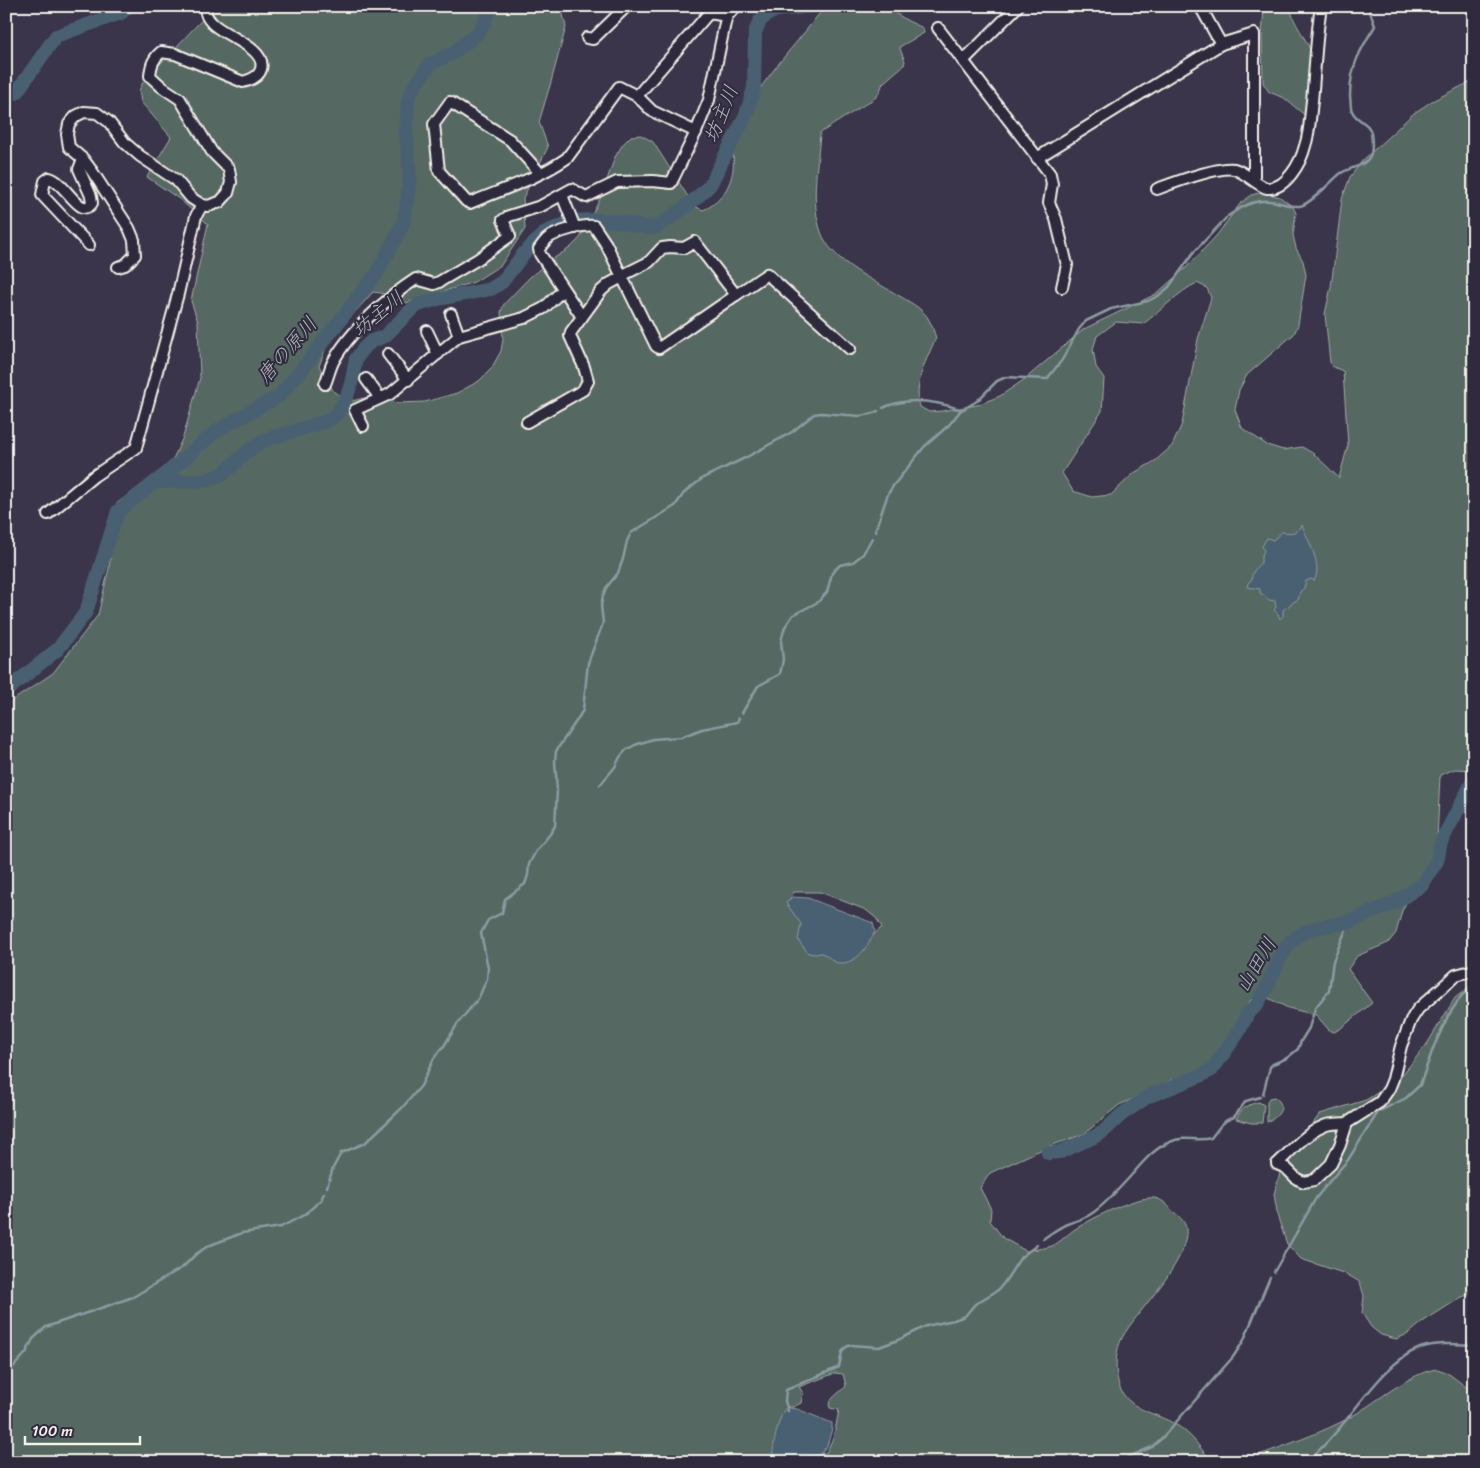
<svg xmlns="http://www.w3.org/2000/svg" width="1480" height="1468" viewBox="0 0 1480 1468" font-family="Sriracha,'Klee One',sans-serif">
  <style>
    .green { fill: #546862; stroke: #a4aca5; fill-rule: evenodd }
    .water { fill: #496172; stroke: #8d9ba1 }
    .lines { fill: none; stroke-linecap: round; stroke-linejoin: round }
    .stream { stroke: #8d9ba1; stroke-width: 2.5 }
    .river { stroke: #496172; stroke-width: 14 }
    .minor-casing { stroke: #f4f1e8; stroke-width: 14 }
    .minor { stroke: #2f2a3d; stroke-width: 10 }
    .labels { text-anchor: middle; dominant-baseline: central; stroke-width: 4; stroke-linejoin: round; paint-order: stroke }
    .water-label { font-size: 20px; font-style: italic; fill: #b0b7b9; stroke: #2f2a3d }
  </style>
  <rect width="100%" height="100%" fill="#3a354a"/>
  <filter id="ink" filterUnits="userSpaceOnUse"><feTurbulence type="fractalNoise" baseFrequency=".02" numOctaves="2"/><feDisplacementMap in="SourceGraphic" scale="10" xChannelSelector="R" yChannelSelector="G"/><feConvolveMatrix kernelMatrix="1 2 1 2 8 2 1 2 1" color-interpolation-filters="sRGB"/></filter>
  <g filter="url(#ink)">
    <g class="green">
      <path d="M215 6H561L566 27 551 82 539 122 548 147 523 198 525 229 501 265 474 282 406 303 381 293 373 292 328 342 319 366 334 392 352 401 368 397 399 403 425 402 457 393 479 381 491 369 501 351 503 339 501 312 504 304 529 278 548 262 570 248 580 238 601 197 615 157 623 144 631 136 641 135 653 142 694 206 703 210C719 204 731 187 733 169 734 157 732 146 735 135 751 89 796 46 825 6H884L908 21 923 28 924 33 901 46 900 49 905 61 904 65 883 83 879 93 875 98 820 133C818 165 810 201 821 232 831 262 877 282 903 298 913 304 924 310 929 320 932 325 934 332 936 338 927 358 913 384 920 407L929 412 942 411 977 405 1000 396 1025 379 1084 329 1156 294 1188 266 1217 235 1240 204 1251 195 1263 192 1280 197 1293 207 1296 213 1293 235 1296 248 1303 261 1306 275 1298 325 1294 334 1247 375 1239 390 1235 410 1242 428 1267 445 1283 450 1302 447 1314 454 1339 478 1348 445 1343 371 1333 367 1330 362 1325 314 1331 287 1342 199 1350 177 1362 161 1414 113 1432 101 1474 80V770L1455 769 1440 775 1436 863 1432 875 1426 881 1414 887 1402 911 1396 933 1388 943 1357 956 1348 969 1372 1003 1340 1029 1334 1032 1329 1030 1316 1015 1288 1008 1258 993 1250 1001 1228 1040 1204 1077 1195 1080H1171L1149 1092 1119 1105 1084 1134 1047 1147 990 1173 980 1188 991 1209 990 1221 1003 1238 1026 1251C1034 1249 1044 1249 1052 1246 1061 1242 1068 1233 1077 1228 1093 1218 1135 1196 1154 1198 1163 1199 1169 1207 1175 1213 1180 1217 1185 1222 1186 1228 1190 1262 1137 1310 1122 1338 1114 1353 1114 1379 1123 1394 1134 1411 1158 1414 1175 1424 1182 1428 1190 1435 1195 1441 1204 1452 1209 1461 1224 1462H6V705L53 673 98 615 109 568 117 503 155 476 173 459 183 437 200 378 198 322 191 301 208 224 179 199 147 177 171 137 141 102 139 91 143 82ZM1197 283 1207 288 1211 298 1198 339 1182 424 1172 446 1155 461 1134 473 1111 495 1092 497 1073 491 1062 473 1102 411 1104 378 1096 367 1093 349 1097 336 1116 322 1143 324C1161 311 1179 291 1197 283ZM794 892H820L866 910 876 918 882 927 863 945 805 924 790 899ZM835 1373 843 1374 846 1386C840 1393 833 1395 829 1404L830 1408 839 1410 834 1436 826 1453H812L785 1412 787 1407H793L801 1403 803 1393 799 1387Z"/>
      <path d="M1264 6H1290C1292 23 1307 38 1312 55 1315 64 1308 105 1307 117L1284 98 1269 92 1263 83 1262 36Z"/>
      <polygon points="1474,983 1474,1292 1460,1298 1424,1321 1408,1334 1396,1339 1381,1335 1371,1327 1362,1313 1364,1296 1360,1282 1346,1274 1301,1259 1287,1244 1278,1218 1274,1194 1283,1163 1320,1114 1366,1100 1399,1079 1427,1044 1455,998"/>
      <path d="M1274 1097C1288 1105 1279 1117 1267 1122V1102L1269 1098Z"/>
      <path d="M1259 1102 1264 1105 1262 1123H1251L1236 1119C1241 1109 1248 1104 1259 1102Z"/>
      <path d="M1437 1369C1451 1372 1461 1385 1474 1392V1462H1232C1250 1459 1267 1452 1284 1446 1307 1437 1332 1428 1354 1415 1376 1402 1412 1372 1437 1369Z"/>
    </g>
    <g class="water">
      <path d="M1302 525C1308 541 1323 565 1314 581L1311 579 1306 581 1304 588 1300 592 1298 600 1295 601 1283 610V616L1280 619 1278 614 1274 610 1276 607 1275 601 1268 600 1266 597 1260 593V589L1247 587 1248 583 1252 579C1251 573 1257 566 1261 563V557L1264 551 1262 546 1267 538 1273 540 1282 532C1291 533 1298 534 1302 525Z"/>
      <path d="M792 897 808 898 873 923 875 931C869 945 857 965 838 963 832 962 828 955 821 953L815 954 808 953 798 940 801 924 786 903Z"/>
      <path d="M789 1408 797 1409 832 1423V1429L827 1446 819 1455 791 1462H773C771 1451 778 1418 785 1409Z"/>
    </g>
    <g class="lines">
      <g class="stream">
        <polyline points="6,103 16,93"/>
        <path d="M1228 216C1241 207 1254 199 1270 201 1280 202 1290 207 1300 206 1310 205 1332 180 1341 173 1350 167 1365 167 1370 156 1373 150 1372 140 1371 133 1369 122 1356 121 1352 111 1350 107 1351 101 1350 96 1350 67 1360 50 1375 26L1368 6"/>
        <path d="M883 408C908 396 936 401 962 410L977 401 997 381 1006 377 1047 379 1062 360 1079 329 1086 321 1111 309 1148 301 1158 296 1169 287 1194 252 1226 218"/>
        <polyline points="875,531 888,494 893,486 924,447 949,425 961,410"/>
        <polyline points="742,713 758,686 780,674 783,660 781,641 785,627 793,615 818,602 827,592 832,573 840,565 853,562 863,554 872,538"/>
        <polyline points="600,785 615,767 620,757 626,750 635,745 653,739 681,737 702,729 737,722 739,718"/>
        <polyline points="1263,1094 1270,1067 1273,1064 1287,1058 1298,1049 1301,1041 1309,1028 1315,1008 1329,991 1333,961 1349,922"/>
        <polyline points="327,1187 333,1168 341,1153 365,1143 402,1108 421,1086 434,1058 444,1046 458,1023 478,999 487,979 488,968 481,933 488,920 502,913 505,899 525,884 528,875 529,864 536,851 550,834 555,826 557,791 555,761 556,751 577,720 583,710 588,663 603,623 601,605 603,596 606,588 618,573 623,559 627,541 631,533 675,506 684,493 703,478 747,457 792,432 814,414 821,413 860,416 871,414 878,411"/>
        <path d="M1043 1239C1052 1233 1060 1226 1070 1223 1079 1220 1086 1218 1094 1212 1106 1203 1117 1191 1127 1180 1140 1166 1152 1149 1170 1142 1186 1135 1196 1142 1211 1138L1221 1125 1227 1120 1234 1117 1246 1101 1260 1097"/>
        <polyline points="1274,1272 1316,1198 1333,1177 1348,1160 1378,1112 1406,1098 1420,1085 1434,1046 1448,1016 1462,995 1474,988"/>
        <polyline points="6,1375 26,1353 33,1339 46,1327 133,1297 183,1267 196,1254 208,1246 242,1233 281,1227 304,1215 321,1200 324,1193"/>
        <polyline points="788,1411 785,1401 786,1390 839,1367 842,1352 846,1347 851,1345 879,1347 898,1340 926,1326 954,1320 965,1316 975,1304 998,1290 1004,1283 1021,1257 1037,1245"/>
        <polyline points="1117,1462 1152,1447 1163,1437 1233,1357 1243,1342 1270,1277"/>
        <path d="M1308 1462C1319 1450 1332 1438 1342 1425 1362 1401 1390 1359 1420 1348 1436 1342 1457 1344 1474 1345"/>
      </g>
      <g class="river">
        <polyline points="16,93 56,36 121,13 129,6"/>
        <path d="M575 221C590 220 605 219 620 222 632 224 643 229 655 228 675 215 694 202 710 185L746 115 754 88 755 32 760 21 768 14 777 10 812 6"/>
        <polyline points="155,482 205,481 223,474 248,451 264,440 328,421 338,413 347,396 351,384 356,359 364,348 372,341 385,336 409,312 418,305 434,300 491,289 502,282 525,252 546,232 568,223"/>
        <polyline points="6,691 58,649 86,612 118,511 167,473 216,431 279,396 302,369 377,273 403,224 406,209 410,178 406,131 408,101 411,92 430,64 453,53 478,33 485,21 490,6"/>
        <polyline points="1048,1153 1060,1152 1094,1137 1103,1132 1121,1115 1147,1097 1200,1076 1212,1070 1238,1033 1248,1013 1256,1006 1265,990 1282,954 1290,942 1301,934 1318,927 1348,922 1394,903 1422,885 1437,861 1441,842 1474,779"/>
      </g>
      <defs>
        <g id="minor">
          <polyline points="1200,6 1221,44"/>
          <polyline points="938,28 1050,174 1052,184 1049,203 1056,219 1067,265 1062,287"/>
          <polyline points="587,38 593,39 627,6"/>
          <polyline points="963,61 1018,6"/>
          <polyline points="637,96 709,13 727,16"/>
          <polyline points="1037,158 1221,44 1254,34 1254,179"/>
          <path d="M83 159 79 169 91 196 92 203C80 220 65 181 49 178L45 181 42 195 89 245"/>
          <path d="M540 173 510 140 450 102 434 124 439 171 466 201 470 203C503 189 537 179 567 158L619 87 637 96 652 111 696 132"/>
          <path d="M1157 189C1173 183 1218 166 1234 169 1244 171 1259 187 1267 188 1286 190 1301 162 1305 146 1310 132 1310 116 1312 101 1315 70 1316 37 1321 6"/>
          <polyline points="562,195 575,228"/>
          <path d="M118 267 125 265 135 255 134 240 129 228 92 171 83 159 69 147 67 134 69 124 76 116 84 112 97 113 109 122 125 143 140 156 176 180 191 198 202 205 208 206 220 202 228 193 231 182 229 169 212 152 180 99 162 87 150 76C151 65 153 59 161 52L175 54 243 82C251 80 259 77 261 69 267 48 224 36 212 23 207 18 205 14 205 6"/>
          <polyline points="736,295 767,274 850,349"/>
          <polyline points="451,314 459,336"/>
          <polyline points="582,317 601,291 609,284 622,277"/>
          <polyline points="427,331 438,354"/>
          <polyline points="388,354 408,380"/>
          <polyline points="366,379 380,398"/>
          <path d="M325 384C328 377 330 368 333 362 349 332 388 297 416 279L434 284 439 282 478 259 510 236 503 220 509 216 541 206 572 189 586 197 617 182 653 181 671 183 696 132 709 100 725 23 727 16 736 6"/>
          <path d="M527 422 583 390 588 381 584 367 570 336 571 332 582 317 540 254 539 249C541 246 544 242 547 239 555 232 584 224 594 226L606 244 656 346 659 348 736 295 695 242 684 248 670 247 662 248 649 262 621 276"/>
          <polyline points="363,426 355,410 390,394 459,336 524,318 544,308 563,290"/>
          <polyline points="48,514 94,476 136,448 178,294 196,216 202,205"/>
          <path d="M1347 1123C1340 1124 1330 1123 1324 1126 1306 1133 1291 1151 1277 1164L1286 1168 1297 1179 1304 1182 1314 1180 1331 1164 1340 1145 1347 1123 1380 1102 1389 1089 1393 1079 1401 1046 1411 1020 1418 1009 1456 975 1474 970"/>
        </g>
      </defs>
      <use href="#minor" class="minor-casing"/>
      <use href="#minor" class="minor"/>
    </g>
  </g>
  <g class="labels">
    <g class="water-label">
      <text transform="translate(721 114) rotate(-68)">坊主川</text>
      <text transform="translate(378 314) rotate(-39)">坊主川</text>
      <text transform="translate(287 350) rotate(-49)">唐の原川</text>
      <text transform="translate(1256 965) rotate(-59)">山田川</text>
    </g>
  </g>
  <rect width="1480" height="1468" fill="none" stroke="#2f2a3d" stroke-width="25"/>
  <rect x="12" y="12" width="1455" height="1443" fill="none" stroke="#f4f1e8" stroke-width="2" filter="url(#ink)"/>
  <path d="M25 1436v8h115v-8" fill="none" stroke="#f4f1e8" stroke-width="2.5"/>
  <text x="32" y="1436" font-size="15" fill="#f4f1e8" stroke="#2f2a3d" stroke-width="4" paint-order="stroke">100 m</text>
</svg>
